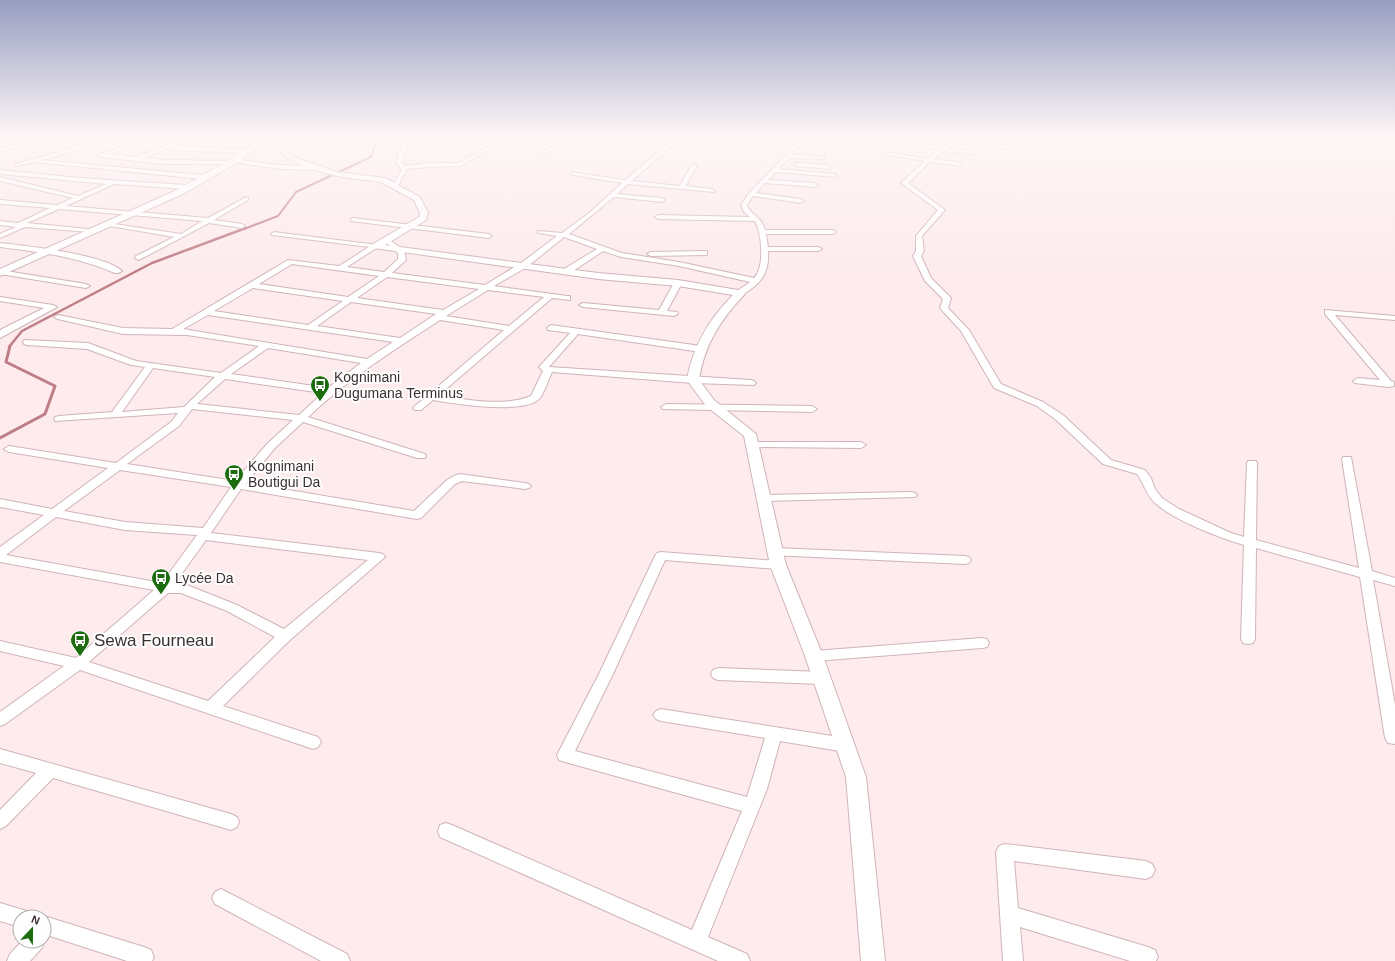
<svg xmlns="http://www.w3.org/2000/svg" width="1395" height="961" viewBox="0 0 1395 961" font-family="Arial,sans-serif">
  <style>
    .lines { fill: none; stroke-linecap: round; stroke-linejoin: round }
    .stream-far2 { stroke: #bf7d86; stroke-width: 2 }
    .stream-far1 { stroke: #bf7d86; stroke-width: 2.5 }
    .stream { stroke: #bf7d86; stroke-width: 3 }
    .minor-casing { stroke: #d0b4b7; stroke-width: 2 }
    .tertiary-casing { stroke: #d0b4b7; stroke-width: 2 }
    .secondary-casing { stroke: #d0b4b7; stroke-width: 2 }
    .minor { fill: #fff; fill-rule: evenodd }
    .tertiary { fill: #fff; fill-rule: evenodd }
    .secondary { fill: #fff; fill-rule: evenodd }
    .labels { text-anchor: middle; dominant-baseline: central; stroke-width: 4; stroke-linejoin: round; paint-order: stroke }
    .poi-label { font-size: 14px; fill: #3b3031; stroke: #fefefe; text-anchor: start }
    .near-poi-label { font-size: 17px; fill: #3b3031; stroke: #fefefe; text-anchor: start }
  </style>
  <rect width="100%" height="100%" fill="#fdebed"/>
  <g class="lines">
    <polyline class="stream-far2" points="244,229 278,216 296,192 371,157 377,139 376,137"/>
    <polyline class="stream-far1" points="9,347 22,331 152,263 246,228"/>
    <polyline class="stream" points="0,438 45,414 55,386 6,362 10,346"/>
    <defs>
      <g id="minor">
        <path d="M29 137C39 137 50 142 58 142 66 142 72 137 81 137L65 143 80 147 114 137H123L42 160 202 175 205 177 202 179 34 162 16 166V164L73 148 40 141 0 152V148L34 139Z"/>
        <polygon points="151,137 160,137 109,154 136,157 187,137 195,137 173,146 243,149 246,151 243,153 172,150 169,148 143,158 165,160 229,161 230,162 227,164 165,164 100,157 97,155"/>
        <polygon points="215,137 245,137 263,140 260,142"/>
        <path d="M404 137H409L402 163 405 166 428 163H458L497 142 481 137C488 137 494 139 500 140 505 140 511 137 516 137L494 147 461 166 428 167 407 169 398 186 395 188 392 186 402 170 396 163Z"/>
        <polygon points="574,137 581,137 544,154 539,153"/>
        <path d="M675 137H681L678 141 722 143 763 137C741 150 700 146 675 143L632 181 680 186 691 166 694 164 697 166 686 186 712 189 715 191 714 192 628 184 617 194 662 198 665 200 662 202 614 197 569 234 622 253 679 262 754 278C765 267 762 234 755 221L658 219 655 217 658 215 750 217 744 212 741 205 749 193 786 155C791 146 801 137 812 137L794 150 792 155 822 156 824 157V159L789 158 779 169 834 174 837 176 836 177 776 172 768 180 815 183 818 185 815 187 765 183 756 193 801 199 804 201 801 203 753 196 747 205C751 216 761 215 765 230H833L836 232 833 234H766L768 247H818L822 249 818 251H768C769 268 765 279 751 289 747 292 744 294 740 295L736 293 737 291 750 282 679 266 621 257 603 251 570 273H564V269L597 249 564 237 527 267 494 286 567 296H570V300L552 298 439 395C465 400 506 407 531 396L543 371 539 367 570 333 548 330 547 328 551 325 701 346 705 349 701 352 578 334 549 367 751 380 754 381 756 383 754 385 693 383 552 372C549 378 543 397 538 400 520 414 455 404 433 400L421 410H415L413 408 415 406 504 330 440 320C394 350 348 379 308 417L425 454 426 456 425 458H417L303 422 275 448 246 483 414 511 447 480 456 475 460 474 525 483 529 484 531 486 529 488 525 489 462 481 455 484 421 518 417 519 241 489 211 533 379 553 383 554 385 557 290 640 223 706 318 737 321 742 318 747 313 749 80 670 5 724 0 726V712L64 666 0 651V641L76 658 154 590 0 562V547L44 515 0 507V499L52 509 108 468 9 452 4 449 9 446 116 463 171 422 178 413 55 421 54 419 55 417 59 416 112 412 145 367 131 365 87 349 27 345 24 344 23 342 24 340 88 343 136 361 221 373 259 346 187 335 123 334 58 319 54 317 58 315 123 328 172 329 288 260 339 266 369 247 272 235 271 234 274 232 378 245V247L347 267 384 272 398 259V253L383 240 388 239 404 250 406 260 392 273 485 285 521 263 557 236 538 233V231L562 233 589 213 622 183 573 175 570 173 571 172 625 180ZM292 264 379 276 348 297 259 284ZM387 277 479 289 443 310 357 298ZM253 288 343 301 308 325 214 311ZM488 290 544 297 509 326 446 316ZM351 302 436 314 400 338 317 326ZM208 315 393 342 367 359 183 329ZM268 348 361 363 328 388 231 374ZM153 368 215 377 184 407 122 412ZM225 379 323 393 299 415 197 404ZM192 409 293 420 267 444 235 481 127 464 179 426ZM120 470 231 487 203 528 125 522 64 511ZM56 517 125 530 197 535 162 583 6 555ZM206 540 368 560 284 629 237 605 187 585 175 583ZM168 593H181L227 611 275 637 208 701 89 662Z"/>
        <polygon points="841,137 855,137 876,142 873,144"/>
        <path d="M942 137H967L966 139 1014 147 1011 149 961 141 947 148 972 151 974 152V154L943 151 934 159 961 163 963 164V166L930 162 908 183 945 210 922 236 924 251 921 256 931 278 951 298 948 308 969 330 1001 384 1043 402 1063 415 1111 460 1145 470 1151 478 1155 489 1162 498 1179 509 1231 533 1244 537 1247 463 1248 461H1256L1257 463 1256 540 1359 568 1342 459 1343 457H1351L1372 571 1395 578V586L1373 580 1395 705V744L1388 743 1385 738 1360 577 1256 548 1255 639 1253 643 1248 644 1243 643 1241 639 1244 545C1218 537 1175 521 1155 503 1146 495 1144 483 1137 474L1103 464 1055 419 1037 406 994 388 961 331 940 308 943 299 925 281 913 256 916 251V236L938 210 901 183 925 161 883 154 886 152 928 159 938 150 911 145 914 143 941 147 955 140Z"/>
        <polygon points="234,159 279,165 316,166 319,168 316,170 279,169 232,162 232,160"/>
        <polygon points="797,163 829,165 832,167 829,169 795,166 795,164"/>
        <polygon points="0,170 79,178 185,185 188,187 185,189 114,184 66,206 208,218 246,197 248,198 248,200 214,220 242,224 245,226 242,228 209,223 139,260 135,258 136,256 174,237 110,226 108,225 108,223 181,234 202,221 59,209 27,223 88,229 90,230 90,232 25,227 0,238 0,234 16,227 0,225 0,221 18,223 50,208 0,204 0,200 57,205 73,198 0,181 0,177 78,196 106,184 0,174"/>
        <polygon points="353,218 489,234 492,236 489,238 351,221 351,219"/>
        <path d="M0 243C26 246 104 254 122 271L118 273H115C78 257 40 252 0 247Z"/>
        <polygon points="704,251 707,251 707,255 651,256 647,254 651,252"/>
        <polygon points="0,270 86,284 90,286 86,288 0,274"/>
        <polygon points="675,281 678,281 682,283 667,311 677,312 678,314 674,316 583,307 579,305 583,303 659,310"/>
        <polygon points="0,297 53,305 57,307 0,338 0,331 2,329 44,308 0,301"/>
        <polygon points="1325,310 1395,316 1395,320 1335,315 1391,381 1394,382 1394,386 1388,387 1355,383 1353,381 1358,378 1380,380 1325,314"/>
        <polygon points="666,404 812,406 817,409 812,412 663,409 661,407"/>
        <polygon points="752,442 861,442 866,445 861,448 748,447 747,445 748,443"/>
        <polygon points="911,492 915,493 917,495 915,497 764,501 760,500 758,498 760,496 764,495"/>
        <polygon points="775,548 965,556 969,557 971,560 969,563 965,564 771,555 769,552 771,549"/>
        <polygon points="661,552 778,561 782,562 784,565 782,568 778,569 665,560 613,674 575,751 747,797 765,738 661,721 656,719 653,715 656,711 661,709 845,738 850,740 853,745 850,750 845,752 780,741 767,789 708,937 747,954 750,961 718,961 440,837 438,831 440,825 446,823 452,825 692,930 742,811 565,762 559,760 557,755 599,674 655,556 657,553"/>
        <polygon points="982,638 987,639 989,643 987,647 982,648 814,661 809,660 807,656 809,652 814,651"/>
        <polygon points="718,668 822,672 827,674 829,678 827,682 822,684 718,680 713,678 711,674 713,670"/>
        <polygon points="0,749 231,814 237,817 239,822 237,827 231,830 53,778 6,826 0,829 0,810 36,773 0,763"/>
        <polygon points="1005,844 1146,861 1152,864 1155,870 1152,876 1146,879 1014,861 1018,908 1148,947 1155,950 1158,957 1156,961 1130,961 1020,927 1023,961 1003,961 996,852 999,846"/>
        <polygon points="221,889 347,954 350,961 321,961 215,904 212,898 215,892"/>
        <polygon points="0,903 27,911 29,917 20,917 20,927 0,921"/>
        <polygon points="44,916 144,947 151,950 154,957 152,961 127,961 44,934 44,917 41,917"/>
        <polygon points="44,940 44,941 42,948 30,961 7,961 10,954 22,941"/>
      </g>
      <path id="tertiary" d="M260 138 279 142 290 155 308 162 337 172 385 178 420 197 428 213 426 220 385 245 598 273 678 280 744 291 745 293 744 295C720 320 704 346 699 380L714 400 756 434 786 565 823 656 866 777 885 961H861L846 777 805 656 770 565 744 436 706 406 687 380C693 346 709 319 733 295L678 286 598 279 373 248 372 246 373 244 419 217 420 213 414 200 392 188 380 182 336 176 302 166 286 157 275 145 258 141V139Z"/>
      <polygon id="secondary" points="262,137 271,137 237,163 185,193 0,276 0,269 179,189 231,159"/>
    </defs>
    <use href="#minor" class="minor-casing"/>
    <use href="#tertiary" class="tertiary-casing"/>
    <use href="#secondary" class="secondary-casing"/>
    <use href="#minor" class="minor"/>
    <use href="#tertiary" class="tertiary"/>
    <use href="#secondary" class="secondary"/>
  </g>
  <linearGradient id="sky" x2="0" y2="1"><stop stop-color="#979ec1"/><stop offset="0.5" stop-color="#fef6f7"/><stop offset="1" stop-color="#fef6f7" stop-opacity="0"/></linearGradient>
  <rect width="1395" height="272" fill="url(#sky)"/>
  <defs>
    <symbol id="bus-pin" viewBox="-11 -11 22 30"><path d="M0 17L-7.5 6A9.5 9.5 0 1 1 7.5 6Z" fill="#1c6c0f" stroke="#fefefe"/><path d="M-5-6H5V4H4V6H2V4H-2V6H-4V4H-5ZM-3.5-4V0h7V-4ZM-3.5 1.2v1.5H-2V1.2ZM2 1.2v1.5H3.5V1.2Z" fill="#fff"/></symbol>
  </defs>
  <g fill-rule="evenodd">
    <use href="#bus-pin" x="309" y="374" width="22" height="30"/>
    <use href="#bus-pin" x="223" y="463" width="22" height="30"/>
    <use href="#bus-pin" x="150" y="567" width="22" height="30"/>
    <use href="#bus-pin" x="69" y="629" width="22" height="30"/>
  </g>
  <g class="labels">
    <g class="poi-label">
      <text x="334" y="377">Kognimani<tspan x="334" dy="16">Dugumana Terminus</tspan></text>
      <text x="248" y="466">Kognimani<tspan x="248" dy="16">Boutigui Da</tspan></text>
      <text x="175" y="578">Lycée Da</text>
    </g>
    <g class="near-poi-label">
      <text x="94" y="640">Sewa Fourneau</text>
    </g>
  </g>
  <g transform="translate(32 929) rotate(22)"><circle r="19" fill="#fefefe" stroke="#b0acac"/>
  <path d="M0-3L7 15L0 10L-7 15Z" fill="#1c6c0f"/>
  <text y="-6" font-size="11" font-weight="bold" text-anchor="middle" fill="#3b3031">N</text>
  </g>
</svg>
